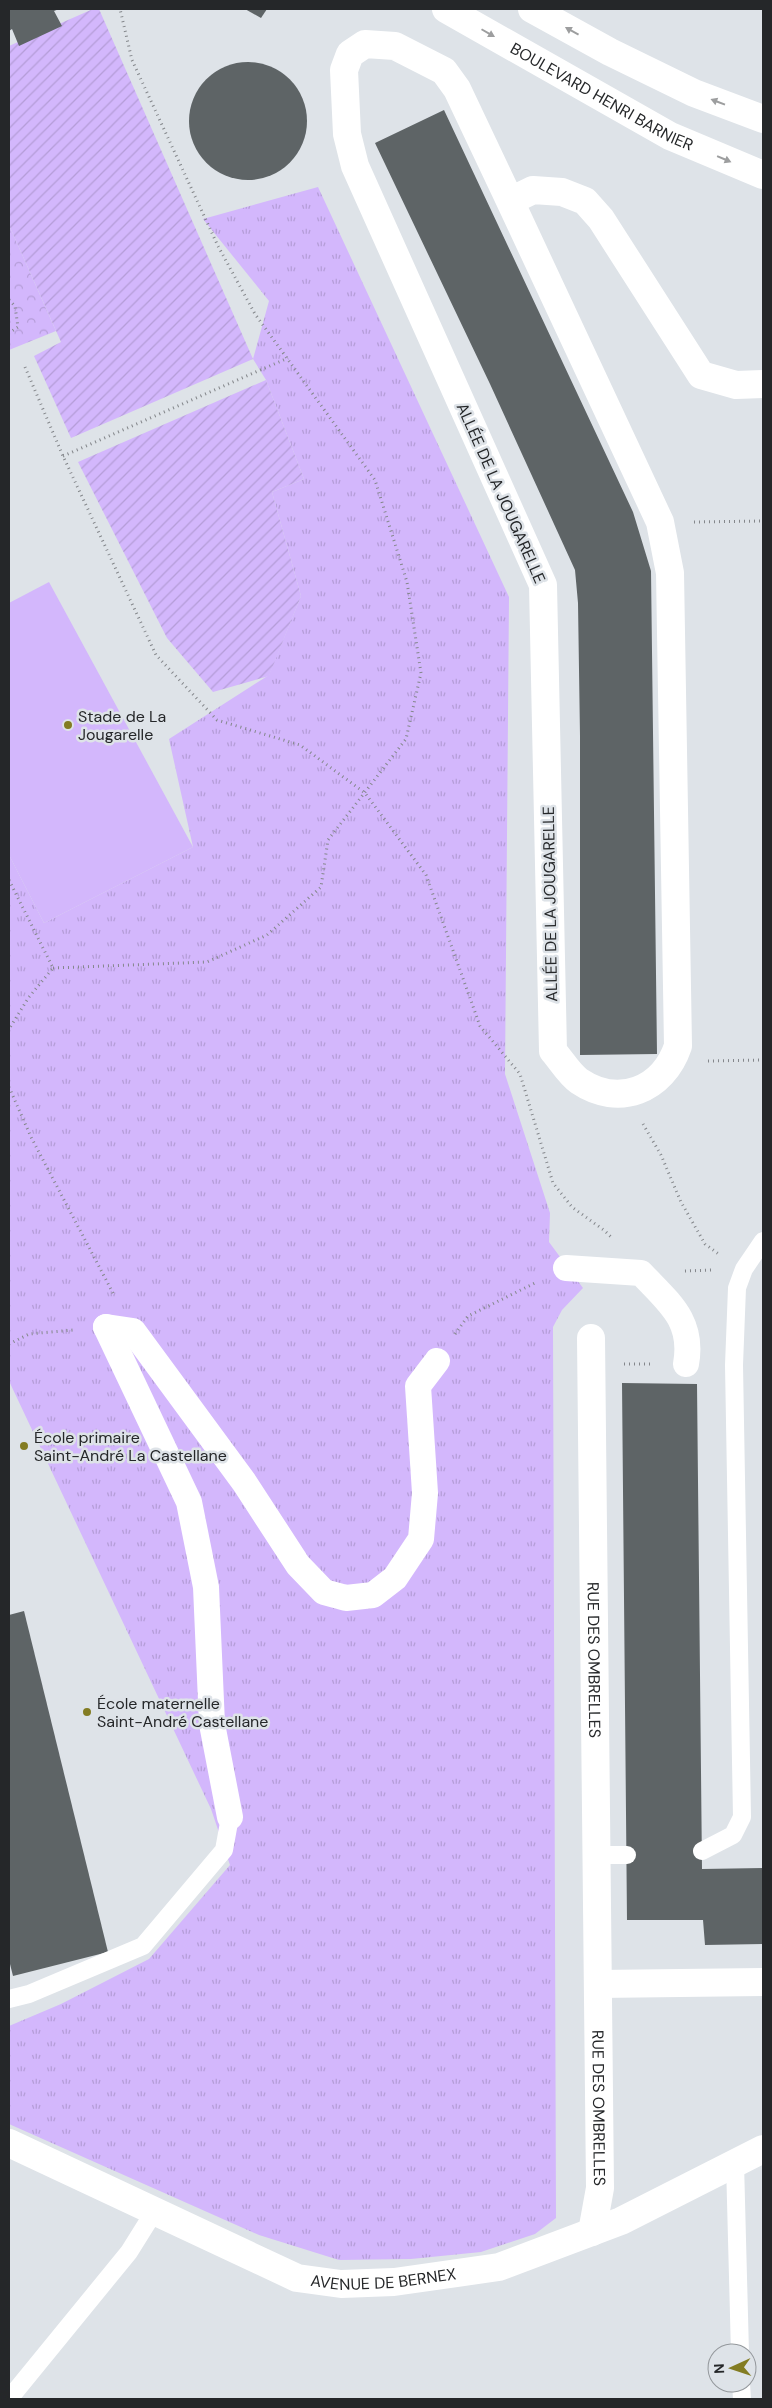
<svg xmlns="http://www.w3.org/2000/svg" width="772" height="2408" viewBox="0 0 772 2408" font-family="'DM Sans',sans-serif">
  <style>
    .grass { fill: url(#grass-tufts) }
    .park { fill: url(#park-crowns) }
    .garden { fill: url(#garden-furrows) }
    .pitch { fill: #d3b7fc }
    .building { fill: #5e6466 }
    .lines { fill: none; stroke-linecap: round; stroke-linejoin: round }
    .path { stroke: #84878b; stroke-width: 3; stroke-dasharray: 1 4; stroke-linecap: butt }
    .service { stroke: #fff; stroke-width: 18 }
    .pedestrian { stroke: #fff; stroke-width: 26 }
    .minor { stroke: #fff; stroke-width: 28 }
    .secondary { stroke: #fff; stroke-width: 28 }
    .oneway { fill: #9d9e9f }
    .poi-dot { fill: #837c22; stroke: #dee3e8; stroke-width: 2 }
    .labels { text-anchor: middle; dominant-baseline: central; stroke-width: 5; stroke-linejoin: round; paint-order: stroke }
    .street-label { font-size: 16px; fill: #252729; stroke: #dee3e8 }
    .poi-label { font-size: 16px; fill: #252729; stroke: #dee3e8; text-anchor: start }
  </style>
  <defs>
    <pattern id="grass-tufts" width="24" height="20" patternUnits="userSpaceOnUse" patternTransform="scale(1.25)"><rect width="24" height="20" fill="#d3b7fc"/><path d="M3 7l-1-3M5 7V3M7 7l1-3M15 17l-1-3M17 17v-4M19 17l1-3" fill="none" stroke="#b59dd8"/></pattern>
    <pattern id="park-crowns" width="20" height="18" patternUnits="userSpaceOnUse" patternTransform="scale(1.25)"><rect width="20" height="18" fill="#d3b7fc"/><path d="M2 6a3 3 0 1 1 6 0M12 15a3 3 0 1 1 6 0" fill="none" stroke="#b59dd8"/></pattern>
    <pattern id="garden-furrows" width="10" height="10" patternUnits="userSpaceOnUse" patternTransform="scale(1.25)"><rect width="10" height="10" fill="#d3b7fc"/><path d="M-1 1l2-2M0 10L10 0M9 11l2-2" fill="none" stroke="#b59dd8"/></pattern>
  </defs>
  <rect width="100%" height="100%" fill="#dee3e8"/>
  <polygon class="grass" points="318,187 509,597 505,1074 550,1213 549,1242 583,1288 562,1310 553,1327 556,2218 535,2234 481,2252 411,2259 339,2260 259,2235 9,2124 9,2026 61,2004 149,1959 230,1865 211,1809 9,1381 9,855 44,923 193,847 169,739 269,675 301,596 272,492 304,479 266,380 253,359 269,301 203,219"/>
  <polygon class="park" points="9,225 56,331 9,350"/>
  <g class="garden">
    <polygon points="93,9 99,9 253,359 71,438 34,356 61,342 9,225 9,46"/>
    <polygon points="266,380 304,479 272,492 301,596 269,676 213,692 167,638 78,462"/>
  </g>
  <polygon class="pitch" points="49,582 193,847 44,923 9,855 9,603"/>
  <g class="building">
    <polygon points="9,9 59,9 54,11 62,26 19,46 12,29 9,31"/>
    <polygon points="245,9 267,9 261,18"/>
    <circle cx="248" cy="121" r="59"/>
    <polygon points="444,110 633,512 651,571 657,1054 580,1055 580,736 578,603 575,570 490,384 375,143"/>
    <polygon points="622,1383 697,1384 702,1869 763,1868 763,1944 705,1945 703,1920 627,1920"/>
    <polygon points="24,1611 108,1952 13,1976 9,1960 9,1615"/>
  </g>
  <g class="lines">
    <g class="path">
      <polyline points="9,300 15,306 18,327 9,333"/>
      <polyline points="25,367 63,456 156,655 217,720 300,745 365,793 426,875 480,1026 520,1074 553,1183 572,1207 605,1231 612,1238"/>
      <polyline points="63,456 288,358"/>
      <polyline points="694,522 763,521"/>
      <polyline points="9,880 53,968 29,997 9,1029"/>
      <polyline points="53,968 207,962 267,935 321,887 328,840 406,739 421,673 407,582 375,480 255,314 218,246 132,60 120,9"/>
      <polyline points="708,1061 763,1060"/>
      <polyline points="9,1087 31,1137 114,1295"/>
      <polyline points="643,1124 661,1155 681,1202 705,1244 720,1255"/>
      <polyline points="685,1271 713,1270"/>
      <polyline points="455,1334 468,1316 537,1282"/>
      <polyline points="9,1344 29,1334 73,1330"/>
      <polyline points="624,1364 653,1364"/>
    </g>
    <g class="service">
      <polyline points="702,1851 733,1835 742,1817 734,1365 737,1288 744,1269 763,1241"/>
      <polyline points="596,1855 627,1855"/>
      <polyline points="9,1999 29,1994 143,1946 224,1850 230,1817"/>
      <polyline points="735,2163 740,2353"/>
      <polyline points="741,2383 742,2399"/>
      <polyline points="9,2399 129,2252 154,2212"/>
    </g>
    <g class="pedestrian">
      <path d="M566 1268 641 1273C668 1302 694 1320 686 1364"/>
      <polyline points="106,1327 133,1331 244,1482 298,1565 324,1592 346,1598 373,1595 395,1578 421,1539 425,1493 418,1386 437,1361"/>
      <polyline points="106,1327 189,1502 206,1587 212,1724 230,1817"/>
    </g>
    <g class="minor">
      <path d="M510 201 660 522 670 573 678 1046C663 1090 619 1108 579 1081 569 1074 561 1060 553 1051L543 585 355 166 347 134 344 70 350 54 365 44 395 46 444 71 457 89 510 201 533 190 562 192 585 201 601 219 701 375 736 385 763 384"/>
      <path id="s1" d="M591 1338 600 2188 592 2232"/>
      <polyline points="598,1984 763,1982"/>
      <path id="s2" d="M9 2143 297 2278 341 2284 394 2282 499 2267 621 2221 763 2149"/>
    </g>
    <g class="secondary">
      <path id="s3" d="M446 9 670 136 763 175"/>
      <polyline points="532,9 610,52 694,93 763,119"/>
    </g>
  </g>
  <defs><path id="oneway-solid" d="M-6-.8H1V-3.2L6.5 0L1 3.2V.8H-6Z" transform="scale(1.25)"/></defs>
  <g class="oneway">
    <use href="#oneway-solid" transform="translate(572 31) rotate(-151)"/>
    <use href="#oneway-solid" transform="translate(488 33) rotate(30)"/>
    <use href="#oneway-solid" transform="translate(718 102) rotate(-159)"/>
    <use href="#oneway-solid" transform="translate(724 159) rotate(23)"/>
  </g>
  <g class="poi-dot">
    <circle cx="68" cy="725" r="5"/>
    <circle cx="24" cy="1446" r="5"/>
    <circle cx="87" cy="1712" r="5"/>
  </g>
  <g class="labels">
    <g class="street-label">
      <text stroke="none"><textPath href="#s3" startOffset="179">BOULEVARD HENRI BARNIER</textPath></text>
      <text transform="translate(501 493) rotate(66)">ALLÉE DE LA JOUGARELLE</text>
      <text transform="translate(550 904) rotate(-91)">ALLÉE DE LA JOUGARELLE</text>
      <text stroke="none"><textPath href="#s1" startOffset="322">RUE DES OMBRELLES</textPath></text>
      <text stroke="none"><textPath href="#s1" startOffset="770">RUE DES OMBRELLES</textPath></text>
      <text stroke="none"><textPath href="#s2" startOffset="405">AVENUE DE BERNEX</textPath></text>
    </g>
    <g class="poi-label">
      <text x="78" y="716">Stade de La<tspan x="78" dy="18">Jougarelle</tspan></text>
      <text x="34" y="1437">École primaire<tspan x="34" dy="18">Saint-André La Castellane</tspan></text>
      <text x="97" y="1703">École maternelle<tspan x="97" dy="18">Saint-André Castellane</tspan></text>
    </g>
  </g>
  <rect width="772" height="2408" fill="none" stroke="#252729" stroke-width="20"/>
  <g transform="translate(732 2368) rotate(267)"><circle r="24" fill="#dee3e8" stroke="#94989c"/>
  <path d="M0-4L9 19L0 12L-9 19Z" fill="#837c22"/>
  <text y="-8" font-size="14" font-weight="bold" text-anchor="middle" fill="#252729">N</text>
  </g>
</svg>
